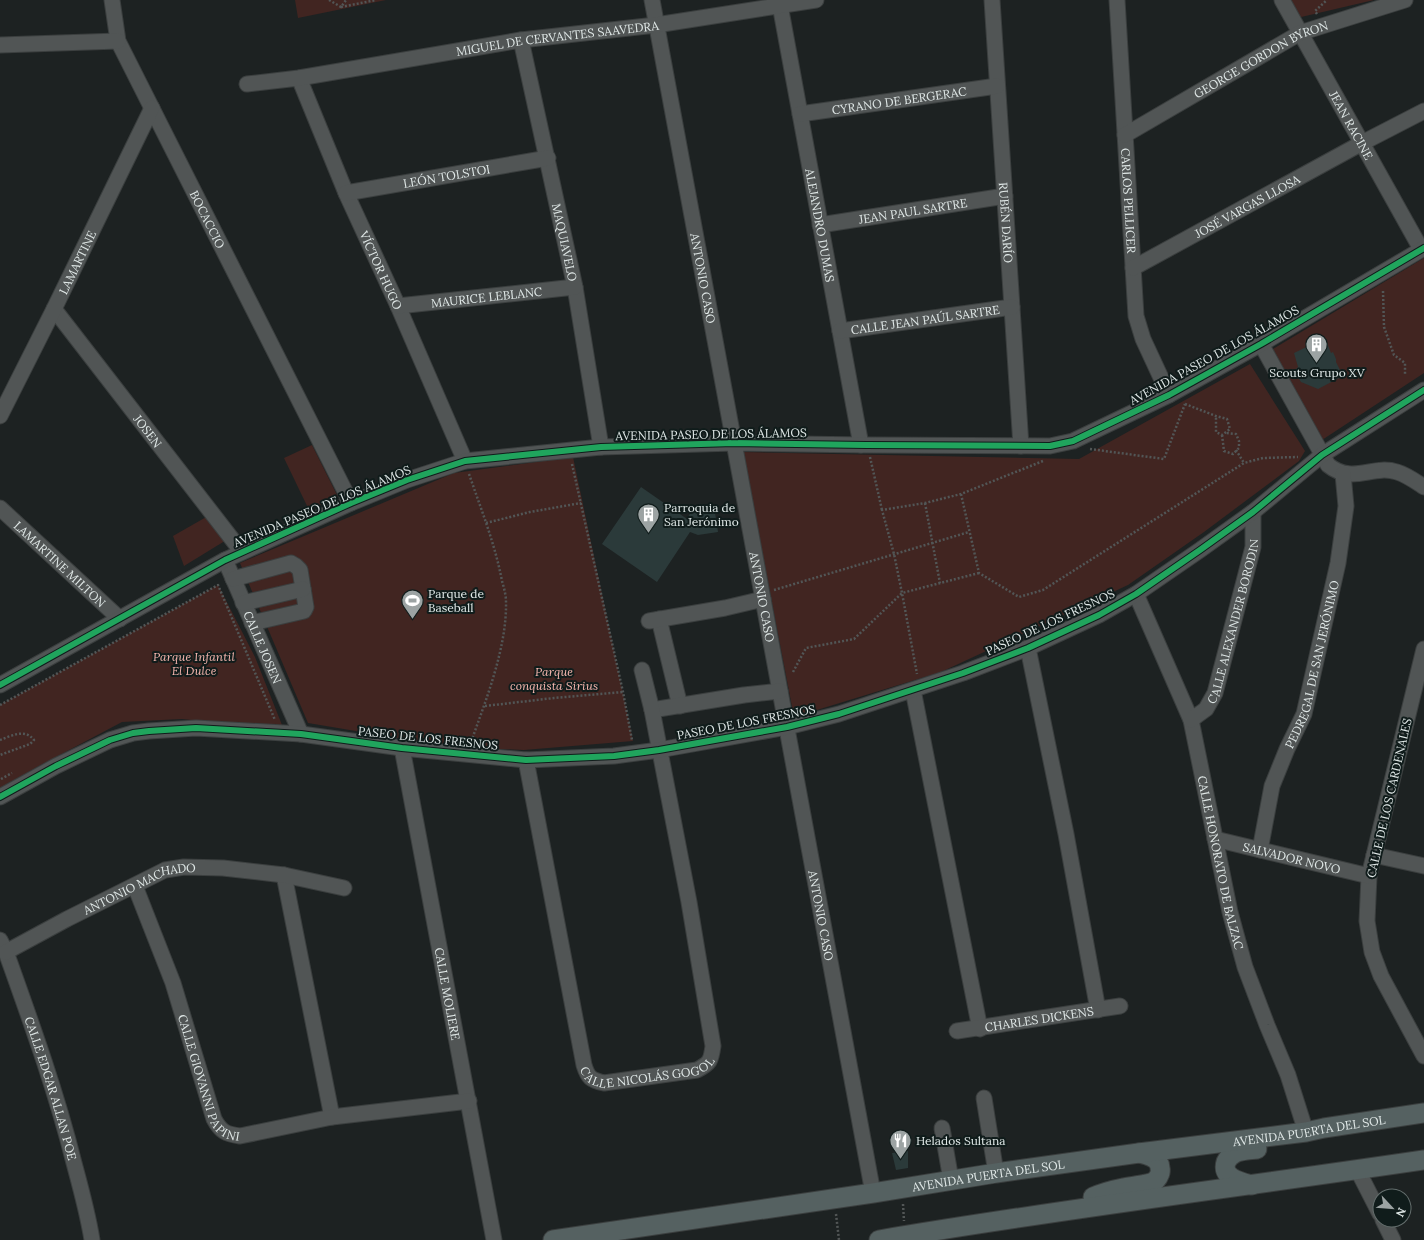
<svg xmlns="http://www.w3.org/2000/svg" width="1424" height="1240" viewBox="0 0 1424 1240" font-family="Lora,serif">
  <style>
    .green { fill: #412521 }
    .building { fill: #2b3a3a }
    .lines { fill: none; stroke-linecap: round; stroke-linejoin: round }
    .minor-casing { stroke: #3b3f3f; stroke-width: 17 }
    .major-casing { stroke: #3b3f3f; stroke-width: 21 }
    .path { stroke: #525656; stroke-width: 2.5; stroke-dasharray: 2 2; stroke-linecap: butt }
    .minor { stroke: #515555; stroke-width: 15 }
    .major { stroke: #556161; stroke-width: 19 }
    .cycleway-casing { stroke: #101c1b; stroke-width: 8 }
    .cycleway { stroke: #20a55d; stroke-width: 6 }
    .labels { text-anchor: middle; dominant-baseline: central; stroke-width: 4; stroke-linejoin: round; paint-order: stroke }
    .street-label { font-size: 12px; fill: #e1e9e8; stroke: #101c1b }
    .poi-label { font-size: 12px; fill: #e1e9e8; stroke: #101c1b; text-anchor: start }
    .park-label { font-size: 12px; font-style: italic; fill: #f7b7af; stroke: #101c1b }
  </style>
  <rect width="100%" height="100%" fill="#1d2222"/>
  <g class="green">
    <polygon points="295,0 386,0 298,18"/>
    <polygon points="1287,0 1374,0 1297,18"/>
    <polygon points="1424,258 1424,373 1322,440 1273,349"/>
    <polygon points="1250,364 1305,451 1299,461 1204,532 1128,585 941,672 794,717 743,452 1079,459"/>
    <polygon points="312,445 338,497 309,510 284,458"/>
    <polygon points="573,457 633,741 524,750 479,748 439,745 308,723 240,563 454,473"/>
    <polygon points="208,516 228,539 184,566 173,536"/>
    <polygon points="218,585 255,657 284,730 182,719 122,722 37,767 0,788 0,705"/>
  </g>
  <g class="building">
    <polygon points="1325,338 1331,353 1333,352 1336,359 1336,362 1343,376 1318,389 1301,382 1294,371 1298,367 1294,353"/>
    <polygon points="641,487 687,519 692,510 714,506 718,532 698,535 690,532 657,582 602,544"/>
    <polygon points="908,1151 908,1168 896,1170 892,1153"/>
  </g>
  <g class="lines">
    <defs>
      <g id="minor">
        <path id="s1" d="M112 0 118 41 351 503"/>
        <path id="s2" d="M652 0 873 1193"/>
        <path id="s3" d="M992 0 1021 446"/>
        <path id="s4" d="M1117 0 1136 316 1143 339 1169 395"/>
        <path id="s5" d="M1282 0 1421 249"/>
        <path id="s6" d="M780 5 861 445"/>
        <path id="s7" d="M521 40 575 287 601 447"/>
        <polyline points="0,45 118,41"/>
        <path id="s8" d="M299 78 346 193 398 306 465 461"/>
        <path id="s9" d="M247 84 299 78 521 40 656 25 816 0"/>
        <path id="s10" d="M800 114 997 86"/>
        <path id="s11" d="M1125 135 1300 33 1405 0"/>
        <path id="s12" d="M346 193 548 158"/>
        <path id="s13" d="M820 225 1005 196"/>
        <path id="s14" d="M1133 268 1362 143 1424 111"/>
        <path id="s15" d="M398 306 575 287"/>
        <path id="s16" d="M54 309 242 552"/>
        <path id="s17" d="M840 331 1012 307"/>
        <path d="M1261 344 1328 465C1353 485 1372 464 1397 472 1407 475 1415 481 1424 487"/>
        <path id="s18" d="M0 416 54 309 152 108"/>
        <path id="s19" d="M0 508 120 619"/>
        <path id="s20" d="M225 560 301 734"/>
        <polyline points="233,579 291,563 296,566 300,570 306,607 304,611 252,623"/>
        <path id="s21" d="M1136 594 1191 720 1230 912 1245 967 1267 1025 1288 1075 1306 1132"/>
        <polyline points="243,603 303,589"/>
        <polyline points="659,619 680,706"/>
        <polyline points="649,621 725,608 763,599"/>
        <polyline points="1028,648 1066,834 1098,1010"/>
        <polyline points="1424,649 1369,876 1367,921 1372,952 1381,976 1424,1056"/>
        <polyline points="0,685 225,560 351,503 407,480 465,461 601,447 734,443 866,445 1050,446 1073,441 1169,395 1261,344 1424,248"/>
        <polyline points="913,690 980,1029"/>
        <polyline points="652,710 744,695 780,691"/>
        <path id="s22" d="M1191 720 1206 709 1215 693 1253 547V512"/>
        <path id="s23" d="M402 748 494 1240"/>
        <path id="s24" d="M526 760 584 1065C588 1078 591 1080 604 1083L697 1070C710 1063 711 1061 713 1046L689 902 652 710 642 670"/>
        <polyline points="0,797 56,766 110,740 133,733 149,731 196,728 301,734 402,748 526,760 614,756 659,750 787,727 839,714 963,673 1028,648 1099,615 1136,594 1200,550 1253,512 1322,455 1424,390"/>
        <path id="s25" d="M1215 839 1369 876"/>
        <path id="s26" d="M1260 850 1272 786 1287 749 1304 714 1338 563 1346 506 1343 474"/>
        <polyline points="1374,855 1424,866"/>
        <polyline points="284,875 332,1117"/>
        <path id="s27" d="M135 886 173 983 214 1119C221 1132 226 1134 240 1136L332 1117 469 1101"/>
        <path id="s28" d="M0 940 6 952C31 1022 56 1091 74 1163 81 1189 88 1214 92 1240"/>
        <path id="s29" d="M6 952 67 919 165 870 184 867 223 868 284 875 344 888"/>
        <path id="s30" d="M957 1031 1120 1006"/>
        <polyline points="984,1098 996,1173"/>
        <polyline points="942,1128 951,1180"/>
        <polyline points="1357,1169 1380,1214"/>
        <polyline points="1383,1220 1393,1240"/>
      </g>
      <g id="major">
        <path d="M1252 1185C1241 1182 1221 1178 1226 1162 1228 1158 1231 1155 1235 1153 1242 1150 1250 1150 1257 1149"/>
        <path d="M1093 1197C1102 1193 1113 1190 1123 1188 1131 1186 1151 1185 1156 1180 1159 1177 1161 1172 1160 1168 1160 1158 1147 1155 1139 1153"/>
        <path id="s31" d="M553 1240 873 1193 996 1173 1139 1153 1306 1132 1324 1128 1424 1113"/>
        <path d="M879 1240C1060 1209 1242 1187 1424 1160"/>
      </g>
    </defs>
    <use href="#minor" class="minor-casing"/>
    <use href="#major" class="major-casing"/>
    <g class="path">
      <polyline points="329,0 341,7 346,0"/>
      <polyline points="341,7 376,0"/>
      <polyline points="1317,14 1315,11 1327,0"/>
      <polyline points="1383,291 1384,327 1394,355 1405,363 1405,375"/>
      <polyline points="1185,404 1216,416 1227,419 1230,429 1222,435 1216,432 1216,416"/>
      <polyline points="1222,435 1224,451 1233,454 1239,448 1239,441 1236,434 1226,433"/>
      <polyline points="1090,449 1164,459 1185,404"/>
      <polyline points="1236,450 1244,463"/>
      <polyline points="870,457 882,510"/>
      <polyline points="572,464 623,692 632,740"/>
      <path d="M469 474C481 509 495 544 502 581 504 588 506 595 506 602 507 647 486 700 471 742"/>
      <polyline points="961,494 979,573 1019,597 1043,590 1244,463 1263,458 1298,457"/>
      <polyline points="925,503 940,583"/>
      <polyline points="486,523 530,512 581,503"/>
      <polyline points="979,573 902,593 894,554 882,510 925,503 961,494 1043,461"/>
      <polyline points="774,590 969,532"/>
      <polyline points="793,672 806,648 854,639 902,593 917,674"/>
      <polyline points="0,705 218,585 275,720"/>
      <polyline points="485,706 554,698 623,692"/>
      <path d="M0 740C11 736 25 728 34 740L30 744 0 755"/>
      <polyline points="1,779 12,773"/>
      <polyline points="903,1204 904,1221"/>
      <polyline points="836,1214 839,1240"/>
    </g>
    <use href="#minor" class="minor"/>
    <use href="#major" class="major"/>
    <defs>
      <g id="cycleway">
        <polyline points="0,685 225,560 351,503 407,480 465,461 601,447 734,443 866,445 1050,446 1073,441 1169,395 1261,344 1424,248"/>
        <polyline points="0,797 56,766 110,740 133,733 149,731 196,728 301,734 402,748 526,760 614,756 659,750 787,727 839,714 963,673 1028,648 1099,615 1136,594 1200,550 1253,512 1322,455 1424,390"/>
      </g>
    </defs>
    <use href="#cycleway" class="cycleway-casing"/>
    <use href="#cycleway" class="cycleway"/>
  </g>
  <defs>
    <symbol id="building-pin" viewBox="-11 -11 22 30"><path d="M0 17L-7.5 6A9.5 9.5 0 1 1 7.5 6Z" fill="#9ca3a3" stroke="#101c1b"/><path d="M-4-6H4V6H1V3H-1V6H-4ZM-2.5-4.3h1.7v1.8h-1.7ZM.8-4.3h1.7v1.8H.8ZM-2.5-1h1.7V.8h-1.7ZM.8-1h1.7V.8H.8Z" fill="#fff"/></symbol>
    <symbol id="stadium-pin" viewBox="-11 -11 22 30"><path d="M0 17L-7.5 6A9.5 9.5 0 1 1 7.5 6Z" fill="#9ca3a3" stroke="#101c1b"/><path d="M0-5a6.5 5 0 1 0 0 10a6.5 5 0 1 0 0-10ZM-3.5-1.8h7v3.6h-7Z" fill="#fff"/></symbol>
    <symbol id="restaurant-pin" viewBox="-11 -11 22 30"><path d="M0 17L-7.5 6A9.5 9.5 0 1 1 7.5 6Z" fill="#9ca3a3" stroke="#101c1b"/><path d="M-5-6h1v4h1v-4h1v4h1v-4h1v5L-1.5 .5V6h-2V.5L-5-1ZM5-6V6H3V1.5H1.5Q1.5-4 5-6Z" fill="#fff"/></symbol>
  </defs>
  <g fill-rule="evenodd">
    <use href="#building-pin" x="1304" y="332" width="25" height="34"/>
    <use href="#building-pin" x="636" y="502" width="25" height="34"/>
    <use href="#stadium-pin" x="400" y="588" width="25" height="34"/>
    <use href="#restaurant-pin" x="888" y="1128" width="25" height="34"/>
  </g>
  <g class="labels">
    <g class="street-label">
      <text stroke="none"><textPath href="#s9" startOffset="314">MIGUEL DE CERVANTES SAAVEDRA</textPath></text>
      <text stroke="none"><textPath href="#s11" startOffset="156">GEORGE GORDON BYRON</textPath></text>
      <text stroke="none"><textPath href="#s10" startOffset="100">CYRANO DE BERGERAC</textPath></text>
      <text stroke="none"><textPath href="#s5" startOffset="143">JEAN RACINE</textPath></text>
      <text stroke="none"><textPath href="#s12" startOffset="102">LEÓN TOLSTOI</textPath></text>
      <text stroke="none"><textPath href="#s4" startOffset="201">CARLOS PELLICER</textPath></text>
      <text stroke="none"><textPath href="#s14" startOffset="130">JOSÉ VARGAS LLOSA</textPath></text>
      <text stroke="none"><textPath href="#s13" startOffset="94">JEAN PAUL SARTRE</textPath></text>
      <text stroke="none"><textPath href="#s1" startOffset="241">BOCACCIO</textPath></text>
      <text stroke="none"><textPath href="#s3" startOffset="223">RUBÉN DARÍO</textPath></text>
      <text stroke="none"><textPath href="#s6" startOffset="224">ALEJANDRO DUMAS</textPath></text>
      <text stroke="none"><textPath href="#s7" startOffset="207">MAQUIAVELO</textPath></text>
      <text stroke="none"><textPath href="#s18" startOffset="172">LAMARTINE</textPath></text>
      <text stroke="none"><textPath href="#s8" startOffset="209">VÍCTOR HUGO</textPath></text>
      <text stroke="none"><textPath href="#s2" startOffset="283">ANTONIO CASO</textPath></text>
      <text stroke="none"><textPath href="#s15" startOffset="89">MAURICE LEBLANC</textPath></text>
      <text stroke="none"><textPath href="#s17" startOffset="86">CALLE JEAN PAÚL SARTRE</textPath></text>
      <text transform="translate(1214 355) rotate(-29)">AVENIDA PASEO DE LOS ÁLAMOS</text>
      <text stroke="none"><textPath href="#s16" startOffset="154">JOSEN</textPath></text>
      <text transform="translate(711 434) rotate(-1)">AVENIDA PASEO DE LOS ÁLAMOS</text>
      <text transform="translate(322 506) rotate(-23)">AVENIDA PASEO DE LOS ÁLAMOS</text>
      <text stroke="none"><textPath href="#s19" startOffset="82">LAMARTINE MILTON</textPath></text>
      <text stroke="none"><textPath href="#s2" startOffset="607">ANTONIO CASO</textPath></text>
      <text stroke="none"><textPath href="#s22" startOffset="111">CALLE ALEXANDER BORODIN</textPath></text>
      <text transform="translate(1050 622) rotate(-25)">PASEO DE LOS FRESNOS</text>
      <text stroke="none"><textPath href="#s20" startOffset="95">CALLE JOSEN</textPath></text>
      <text stroke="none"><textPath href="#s26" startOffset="194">PEDREGAL DE SAN JERÓNIMO</textPath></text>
      <text transform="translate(746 722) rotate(-11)">PASEO DE LOS FRESNOS</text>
      <text transform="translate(428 738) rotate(6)">PASEO DE LOS FRESNOS</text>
      <text transform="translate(1389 798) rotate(-77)">CALLE DE LOS CARDENALES</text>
      <text stroke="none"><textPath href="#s25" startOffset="79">SALVADOR NOVO</textPath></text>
      <text stroke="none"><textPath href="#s21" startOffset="283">CALLE HONORATO DE BALZAC</textPath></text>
      <text stroke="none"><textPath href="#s29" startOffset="149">ANTONIO MACHADO</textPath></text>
      <text stroke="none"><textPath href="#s2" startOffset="931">ANTONIO CASO</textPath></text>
      <text stroke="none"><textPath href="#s23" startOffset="250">CALLE MOLIERE</textPath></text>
      <text stroke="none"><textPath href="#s30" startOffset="83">CHARLES DICKENS</textPath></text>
      <text stroke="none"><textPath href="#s24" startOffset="382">CALLE NICOLÁS GOGOL</textPath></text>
      <text stroke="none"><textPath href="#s27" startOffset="208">CALLE GIOVANNI PAPINI</textPath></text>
      <text stroke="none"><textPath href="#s28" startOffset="157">CALLE EDGAR ALLAN POE</textPath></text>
      <text stroke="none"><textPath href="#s31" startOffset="764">AVENIDA PUERTA DEL SOL</textPath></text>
      <text stroke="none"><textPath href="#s31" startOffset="440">AVENIDA PUERTA DEL SOL</textPath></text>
    </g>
    <g class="poi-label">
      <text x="1317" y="372" text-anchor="middle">Scouts Grupo XV</text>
      <text x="664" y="507">Parroquia de<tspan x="664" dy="14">San Jerónimo</tspan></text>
      <text x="428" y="593">Parque de<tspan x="428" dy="14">Baseball</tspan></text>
      <text x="916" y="1140">Helados Sultana</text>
    </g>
    <g class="park-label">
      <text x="194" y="656">Parque Infantil<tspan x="194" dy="14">El Dulce</tspan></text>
      <text x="554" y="671">Parque<tspan x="554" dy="14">conquista Sirius</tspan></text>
    </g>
  </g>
  <g transform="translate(1392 1208) rotate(116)"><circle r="19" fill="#101c1b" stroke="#646e6d"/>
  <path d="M0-3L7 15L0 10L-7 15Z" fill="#9ca3a3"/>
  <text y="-6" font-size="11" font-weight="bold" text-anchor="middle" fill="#e1e9e8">N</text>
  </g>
</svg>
